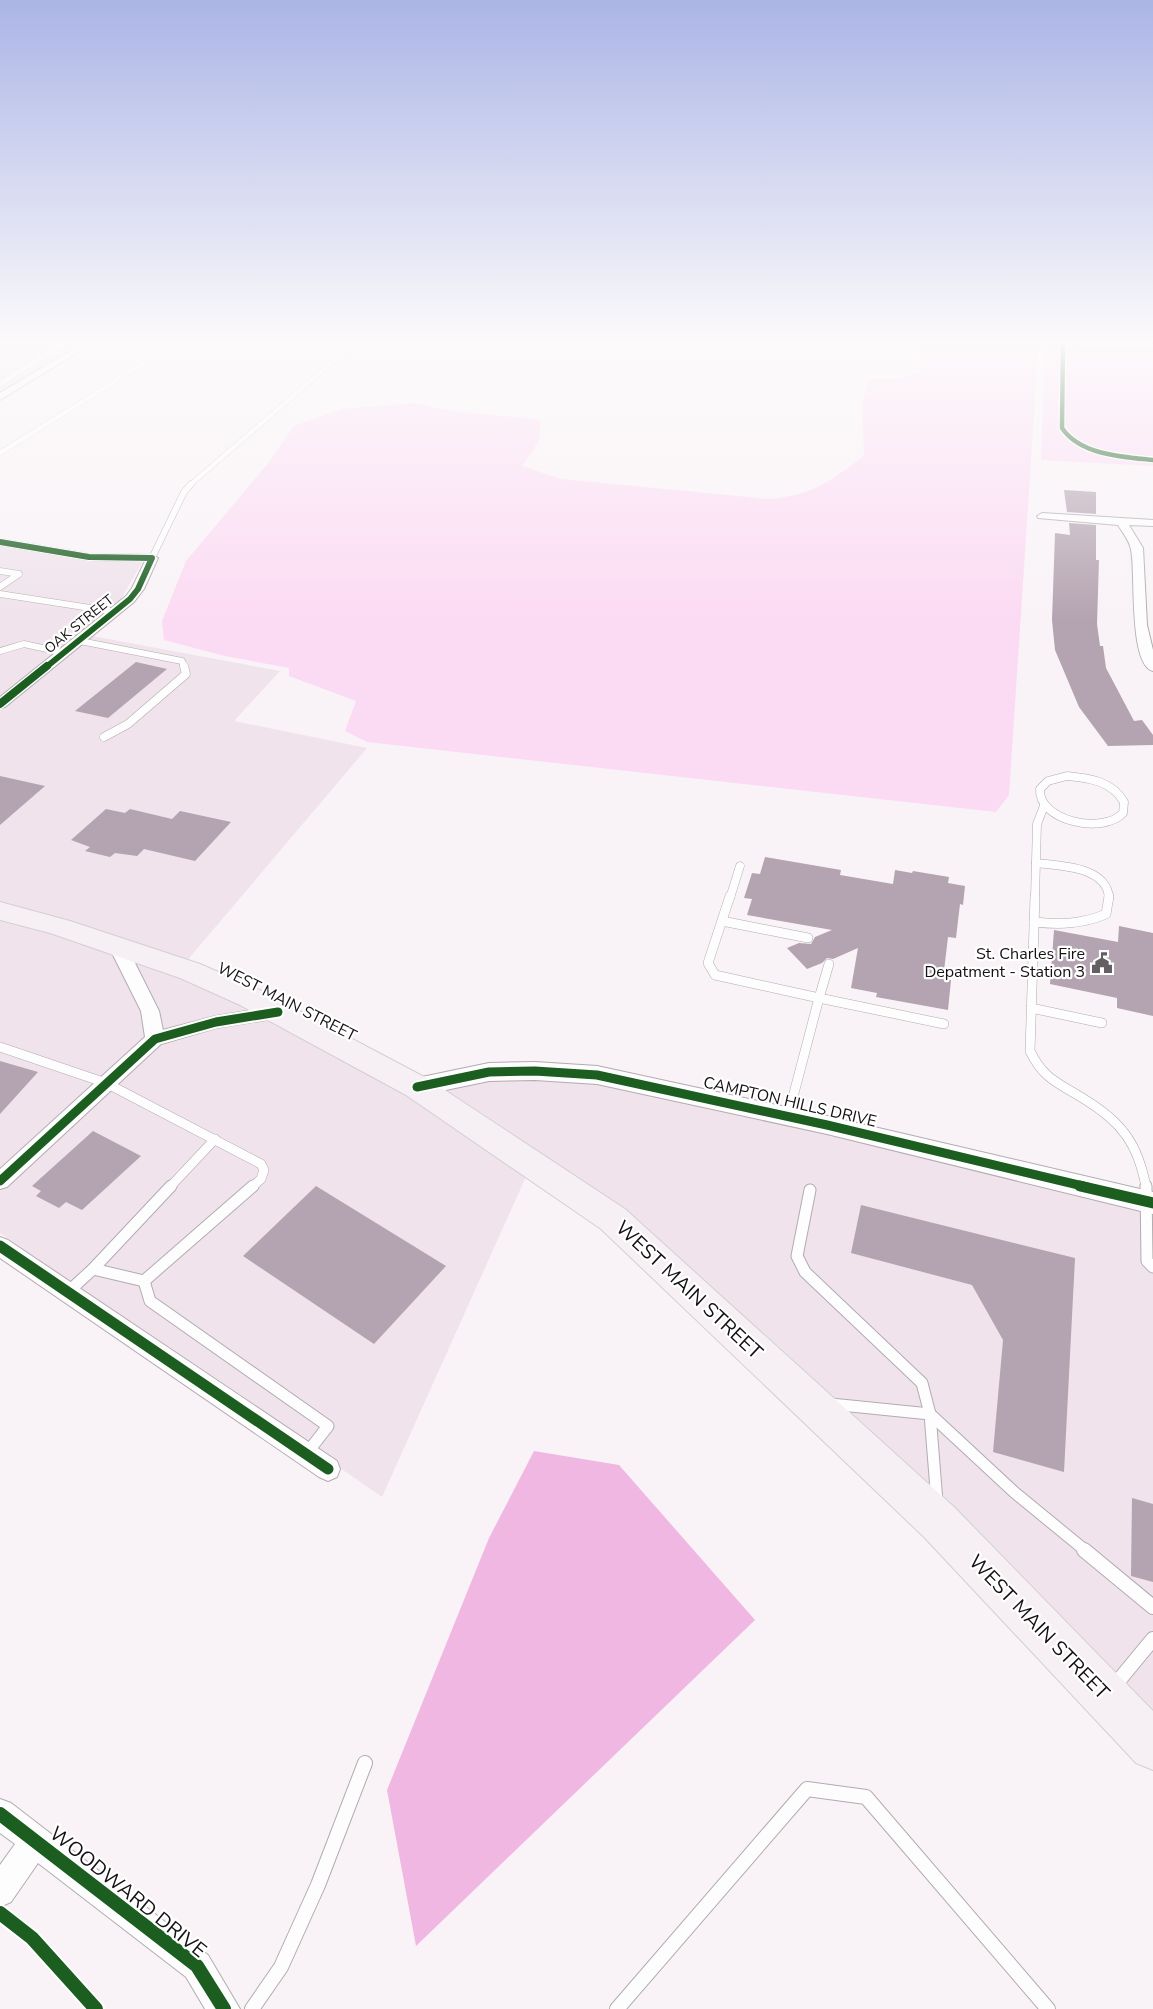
<svg xmlns="http://www.w3.org/2000/svg" width="1153" height="2009" viewBox="0 0 1153 2009" font-family="'Nunito Sans',sans-serif">
  <style>
    .built { fill: #f0e3ec }
    .green { fill: #fbdaf3 }
    .water { fill: #f0b7e3 }
    .building { fill: #b4a3b0 }
    .lines { fill: none; stroke-linecap: round; stroke-linejoin: round }
    .service-far5-casing { stroke: #b0acaf; stroke-width: 5 }
    .service-far4-casing { stroke: #b0acaf; stroke-width: 7 }
    .service-far3-casing { stroke: #b0acaf; stroke-width: 9 }
    .service-far2-casing { stroke: #b0acaf; stroke-width: 10 }
    .service-far1-casing { stroke: #b0acaf; stroke-width: 13 }
    .service-casing { stroke: #b0acaf; stroke-width: 16 }
    .minor-casing { stroke: #b0acaf; stroke-width: 2 }
    .tertiary-casing { stroke: #b0acaf; stroke-width: 2 }
    .primary-casing { stroke: #d2d0d1; stroke-width: 2 }
    .service-far5 { stroke: #fefdfe; stroke-width: 4.5 }
    .service-far4 { stroke: #fefdfe; stroke-width: 6 }
    .service-far3 { stroke: #fefdfe; stroke-width: 8 }
    .service-far2 { stroke: #fefdfe; stroke-width: 9 }
    .service-far1 { stroke: #fefdfe; stroke-width: 11 }
    .service { stroke: #fefdfe; stroke-width: 14 }
    .minor { fill: #fefdfe; fill-rule: evenodd }
    .tertiary { fill: #fefdfe; fill-rule: evenodd }
    .primary { fill: #f6eff4; fill-rule: evenodd }
    .cycleway-far5-casing { stroke: #fff; stroke-width: 7 }
    .cycleway-far4-casing { stroke: #fff; stroke-width: 8 }
    .cycleway-far3-casing { stroke: #fff; stroke-width: 10 }
    .cycleway-far2-casing { stroke: #fff; stroke-width: 13 }
    .cycleway-far1-casing { stroke: #fff; stroke-width: 15 }
    .cycleway-casing { stroke: #fff; stroke-width: 18 }
    .cycleway-far5 { stroke: #1b5e20; stroke-width: 4.5 }
    .cycleway-far4 { stroke: #1b5e20; stroke-width: 6 }
    .cycleway-far3 { stroke: #1b5e20; stroke-width: 8 }
    .cycleway-far2 { stroke: #1b5e20; stroke-width: 9 }
    .cycleway-far1 { stroke: #1b5e20; stroke-width: 11 }
    .cycleway { stroke: #1b5e20; stroke-width: 14 }
    .labels { text-anchor: middle; dominant-baseline: central; stroke-width: 4.5; stroke-linejoin: round; paint-order: stroke }
    .far-street-label { font-size: 14px; fill: #141013; stroke: #fff }
    .poi-label { font-size: 16px; fill: #141013; stroke: #fff; text-anchor: end }
    .street-label { font-size: 16px; fill: #141013; stroke: #fff }
    .near-street-label { font-size: 20px; fill: #141013; stroke: #fff }
  </style>
  <rect width="100%" height="100%" fill="#f9f3f7"/>
  <g class="built">
    <polygon points="0,340 87,340 0,391"/>
    <polygon points="0,546 82,560 143,561 121,599 0,696"/>
    <polygon points="92,636 280,671 234,721 367,748 185,963 0,903 0,710"/>
    <polygon points="0,917 72,937 202,985 393,1082 529,1170 382,1497 0,1233"/>
    <polygon points="505,1079 591,1081 697,1102 1153,1212 1153,1734 697,1277 437,1088"/>
  </g>
  <g class="green">
    <path d="M924 340H1039L1009 795 996 812 367 742 345 731 356 701 289 676V668L225 656 164 640 162 621 186 561 269 462 294 426 342 409 415 403 446 410 541 420 539 441 522 466 561 479 770 499C814 495 830 481 864 456L862 403 869 379H894L919 373Z"/>
    <polygon points="1045,345 1153,350 1153,466 1041,460"/>
  </g>
  <polygon class="water" points="534,1451 619,1465 755,1620 416,1946 387,1790 489,1538"/>
  <g class="building">
    <polygon points="1064,490 1096,492 1096,514 1067,512"/>
    <polygon points="1069,523 1096,525 1096,560 1099,560 1097,624 1100,646 1103,646 1106,668 1134,721 1142,720 1153,735 1153,745 1108,746 1079,707 1055,650 1052,620 1055,533 1070,535"/>
    <polygon points="136,662 167,669 108,718 75,711"/>
    <polygon points="0,776 45,786 0,825"/>
    <polygon points="106,809 125,813 130,809 172,819 180,811 231,822 195,861 144,849 137,856 115,853 110,857 85,851 90,847 71,840"/>
    <polygon points="765,857 841,870 840,875 893,884 895,870 912,873 913,871 949,877 948,883 965,886 963,905 960,904 956,938 948,937 943,979 951,980 948,1010 876,997 877,993 851,988 858,948 833,959 827,958 822,963 807,969 787,948 799,943 811,944 815,937 832,930 747,915 752,899 744,898 752,873 760,874"/>
    <polygon points="1119,926 1153,933 1153,1016 1117,1008 1117,998 1050,984 1054,930 1118,942"/>
    <polygon points="0,1061 38,1072 0,1114"/>
    <polygon points="93,1131 141,1156 82,1210 66,1202 59,1208 36,1196 41,1191 32,1186"/>
    <polygon points="316,1186 446,1266 374,1344 243,1256"/>
    <polygon points="861,1205 1075,1258 1064,1472 993,1452 1003,1340 972,1285 851,1253"/>
    <polygon points="1132,1498 1153,1504 1153,1582 1131,1576"/>
  </g>
  <g class="lines">
    <defs>
      <g id="service-far5">
        <polyline points="0,384 68,340"/>
        <polyline points="0,453 181,340"/>
        <polyline points="190,485 358,340"/>
      </g>
      <g id="service-far4">
        <polyline points="152,558 184,492 191,484"/>
        <polyline points="0,571 19,574 0,587"/>
        <polyline points="0,594 116,612"/>
        <polyline points="80,641 182,661 184,668"/>
        <polyline points="0,651 24,644 65,653"/>
      </g>
      <g id="service-far3">
        <polyline points="104,737 128,724 186,674 184,666"/>
        <path d="M1067 776C1089 778 1112 781 1124 802L1123 813C1103 835 1038 821 1040 789L1048 781Z"/>
        <path d="M1036 863C1059 866 1107 866 1109 898"/>
        <polyline points="730,898 740,866"/>
        <polyline points="1035,898 1037,824 1044,806"/>
      </g>
      <g id="service-far2">
        <polyline points="730,896 708,963 715,975 819,998 788,1116"/>
        <path d="M1035 896 1030 1051C1044 1080 1059 1083 1084 1099 1122 1122 1138 1144 1146 1187"/>
        <polyline points="722,921 808,938"/>
        <path d="M1034 922C1060 925 1082 924 1106 914L1109 896"/>
        <polyline points="829,964 819,998 944,1024"/>
        <polyline points="1031,1008 1102,1023"/>
        <polyline points="0,1047 106,1083 261,1164 264,1170 261,1179 252,1187"/>
        <polyline points="170,1187 215,1139"/>
      </g>
      <g id="service-far1">
        <polyline points="1146,1186 1147,1261 1153,1267"/>
        <polyline points="810,1190 797,1256 805,1272 922,1383 930,1414 1014,1492 1086,1551"/>
        <polyline points="93,1269 144,1281 253,1186"/>
        <polyline points="144,1281 150,1301 328,1426 307,1453"/>
        <polyline points="68,1292 93,1269 171,1186"/>
        <polyline points="831,1404 930,1414 937,1502"/>
      </g>
      <g id="service">
        <polyline points="1084,1550 1153,1607"/>
        <polyline points="1115,1685 1153,1639"/>
        <polyline points="252,2009 281,1967 318,1885 365,1763"/>
        <polyline points="617,2009 807,1789 866,1797 1048,2009"/>
      </g>
      <g id="minor">
        <polygon points="89,340 98,340 0,400 0,393"/>
        <polygon points="1053,341 1153,344 1153,350 1056,345 1052,343"/>
        <path d="M1042 513 1153 520V526L1129 525 1143 548 1147 625 1153 650V671C1128 665 1136 571 1131 550 1130 541 1122 532 1118 525L1038 518 1037 516Z"/>
        <polygon points="0,539 89,554 152,555 158,558 144,589 134,602 5,707 0,708 0,697 126,596 132,588 145,561 89,560 0,545"/>
        <polygon points="118,941 124,943 127,947 159,1011 163,1030 216,1016 278,1006 284,1008 287,1012 284,1016 278,1018 216,1028 161,1044 7,1187 0,1189 0,1169 145,1037 141,1011 109,947 112,943"/>
        <polygon points="0,1237 8,1240 337,1461 340,1469 337,1477 328,1481 319,1477 0,1258"/>
        <polygon points="0,1799 11,1803 208,1955 240,2009 205,2009 186,1977 38,1863 11,1902 0,1907 0,1865 15,1844 0,1833"/>
      </g>
      <polygon id="tertiary" points="535,1062 597,1066 827,1116 1153,1192 1153,1214 827,1134 597,1084 535,1080 489,1081 417,1096 409,1093 405,1087 409,1081 417,1078 489,1063"/>
      <polygon id="primary" points="0,902 70,921 200,964 262,991 428,1079 625,1209 954,1507 1153,1711 1153,1770 1136,1763 924,1537 601,1229 406,1095 240,1005 180,978 50,933 0,920"/>
    </defs>
    <use href="#service-far5" class="service-far5-casing"/>
    <use href="#service-far4" class="service-far4-casing"/>
    <use href="#service-far3" class="service-far3-casing"/>
    <use href="#service-far2" class="service-far2-casing"/>
    <use href="#service-far1" class="service-far1-casing"/>
    <use href="#service" class="service-casing"/>
    <use href="#minor" class="minor-casing"/>
    <use href="#tertiary" class="tertiary-casing"/>
    <use href="#primary" class="primary-casing"/>
    <use href="#service-far5" class="service-far5"/>
    <use href="#service-far4" class="service-far4"/>
    <use href="#service-far3" class="service-far3"/>
    <use href="#service-far2" class="service-far2"/>
    <use href="#service-far1" class="service-far1"/>
    <use href="#service" class="service"/>
    <use href="#minor" class="minor"/>
    <use href="#tertiary" class="tertiary"/>
    <use href="#primary" class="primary"/>
    <defs>
      <path id="cycleway-far5" d="M1063 343 1062 428C1080 455 1123 457 1153 460"/>
      <polyline id="cycleway-far4" points="0,542 89,557 152,558 138,589 130,599 45,668"/>
      <polyline id="cycleway-far3" points="0,704 47,666"/>
      <g id="cycleway-far2">
        <polyline points="417,1087 489,1072 535,1071 597,1075 827,1125 1087,1187"/>
        <polyline points="0,1181 155,1039 216,1022 278,1012"/>
      </g>
      <g id="cycleway-far1">
        <polyline points="1080,1186 1153,1203"/>
        <polyline points="0,1246 328,1469"/>
      </g>
      <g id="cycleway">
        <polyline points="0,1814 197,1966 224,2009"/>
        <polyline points="0,1913 32,1938 96,2009"/>
      </g>
    </defs>
    <use href="#cycleway-far5" class="cycleway-far5-casing"/>
    <use href="#cycleway-far4" class="cycleway-far4-casing"/>
    <use href="#cycleway-far3" class="cycleway-far3-casing"/>
    <use href="#cycleway-far2" class="cycleway-far2-casing"/>
    <use href="#cycleway-far1" class="cycleway-far1-casing"/>
    <use href="#cycleway" class="cycleway-casing"/>
    <use href="#cycleway-far5" class="cycleway-far5"/>
    <use href="#cycleway-far4" class="cycleway-far4"/>
    <use href="#cycleway-far3" class="cycleway-far3"/>
    <use href="#cycleway-far2" class="cycleway-far2"/>
    <use href="#cycleway-far1" class="cycleway-far1"/>
    <use href="#cycleway" class="cycleway"/>
  </g>
  <linearGradient id="sky" x2="0" y2="1"><stop stop-color="#abb5e6"/><stop offset="0.55" stop-color="#fcfafb"/><stop offset="1" stop-color="#fcfafb" stop-opacity="0"/></linearGradient>
  <rect width="1153" height="621" fill="url(#sky)"/>
  <defs>
    <symbol id="civic-bare" viewBox="-9 -9 18 18"><path d="M-.6-6.5H3V-4.5H.6V-3L4-1V1h2V6H-6V1h2V-1L-.6-3ZM-1.2 2.5V6h2.4V2.5Z" fill="#645f63" stroke="#fff" stroke-width="2.5" paint-order="stroke"/></symbol>
  </defs>
  <g fill-rule="evenodd">
    <use href="#civic-bare" x="1087" y="948" width="30" height="30"/>
  </g>
  <g class="labels">
    <g class="far-street-label">
      <text transform="translate(79 624) rotate(-39)">OAK STREET</text>
    </g>
    <g class="poi-label">
      <text x="1085" y="954">St. Charles Fire<tspan x="1085" dy="18">Depatment - Station 3</tspan></text>
    </g>
    <g class="street-label">
      <text transform="translate(287 1002) rotate(27)">WEST MAIN STREET</text>
      <text transform="translate(790 1102) rotate(13)">CAMPTON HILLS DRIVE</text>
    </g>
    <g class="near-street-label">
      <text transform="translate(689 1290) rotate(43)">WEST MAIN STREET</text>
      <text transform="translate(1039 1627) rotate(46)">WEST MAIN STREET</text>
      <text transform="translate(128 1892) rotate(39)">WOODWARD DRIVE</text>
    </g>
  </g>
</svg>
